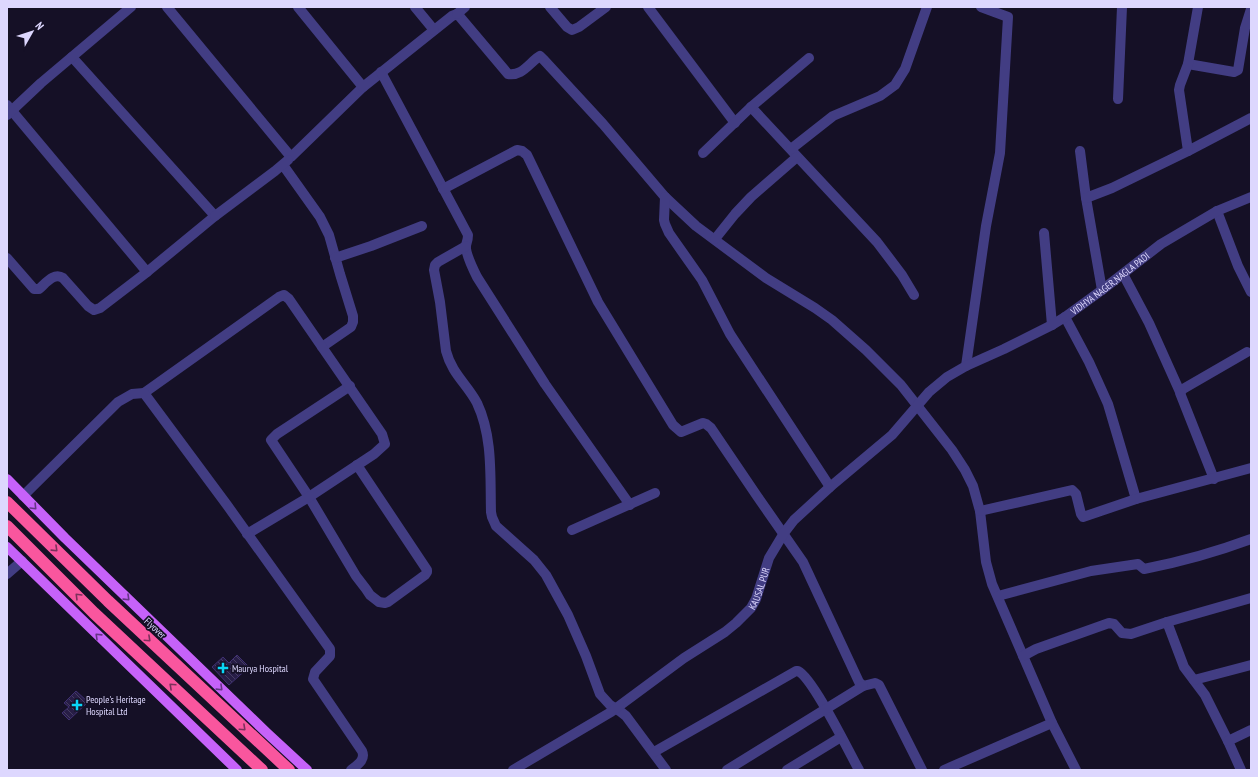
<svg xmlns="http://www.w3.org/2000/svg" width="1258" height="777" viewBox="0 0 1258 777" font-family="'PT Sans Narrow',sans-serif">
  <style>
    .building { fill: url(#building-back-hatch); stroke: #3f3072 }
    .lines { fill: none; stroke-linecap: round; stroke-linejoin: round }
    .minor { stroke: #423d83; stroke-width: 10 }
    .major { stroke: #c662f9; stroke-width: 10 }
    .highway { stroke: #f9569e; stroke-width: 12 }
    .oneway { stroke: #653585 }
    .oneway2 { stroke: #7c305c }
    .poi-dot { fill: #0ad6f6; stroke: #151026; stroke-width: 1.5 }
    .labels { text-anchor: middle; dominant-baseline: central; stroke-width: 3.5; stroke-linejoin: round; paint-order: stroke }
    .street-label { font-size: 10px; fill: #ddd7fe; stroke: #151026 }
    .poi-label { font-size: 10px; fill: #ddd7fe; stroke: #151026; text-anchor: start }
  </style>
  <defs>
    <pattern id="building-back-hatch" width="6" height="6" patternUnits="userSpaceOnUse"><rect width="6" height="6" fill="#271d46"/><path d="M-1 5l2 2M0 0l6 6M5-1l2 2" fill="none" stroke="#463d62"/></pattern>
  </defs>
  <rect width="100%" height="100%" fill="#151026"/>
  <g class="building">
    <polygon points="237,655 249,667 229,685 212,667 223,657 229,663"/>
    <polygon points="76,691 88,702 69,720 62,713 69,707 64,703"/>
  </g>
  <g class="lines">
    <g class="minor">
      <polyline points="167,7 291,157 363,87"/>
      <path d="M298 7 363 87 452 16 457 14 460 17 508 74C521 76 527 66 537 58L540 56 543 59 603 124 665 197 696 226 766 278 815 308 832 320 866 350 901 385 952 450 965 470 973 486 980 511 986 562 992 584 1052 723 1076 770"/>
      <polyline points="415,7 434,30"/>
      <polyline points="550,7 567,27 572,30 579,27 606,7"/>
      <polyline points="648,7 735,123"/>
      <polyline points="457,14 465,7"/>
      <polyline points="1188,64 1234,72 1238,70 1245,28 1251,9"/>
      <path d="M381 72 468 235C468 240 467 242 466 245 465 252 474 271 477 277L545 384 630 505"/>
      <polyline points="1118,99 1122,7"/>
      <polyline points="7,105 147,272 215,216 72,57"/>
      <polyline points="751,107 877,242 902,275 914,295"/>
      <polyline points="7,115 41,83 131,7"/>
      <polyline points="791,149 833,116 880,96 895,85 905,69 927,7"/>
      <polyline points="1080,151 1086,198 1102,290"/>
      <polyline points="1188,151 1251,118"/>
      <polyline points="703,153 751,107 809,58"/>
      <polyline points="283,165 320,217 329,235 340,274 353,316 353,322 351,327 322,347"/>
      <polyline points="443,189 517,150 522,151 527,155 598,302 673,425 681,432 703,423 706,424 711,428 757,496 803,562 859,682 863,686 875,683 879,685 922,770"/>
      <polyline points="665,197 664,220 665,224 669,233 702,280 730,334 830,487"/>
      <polyline points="1086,198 1112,188 1188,151 1179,90 1180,85 1188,64 1198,7"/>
      <polyline points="1217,211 1238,266 1251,292"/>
      <polyline points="215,216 275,171 288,160"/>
      <polyline points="1044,233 1052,325"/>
      <polyline points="715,239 735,214 751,197 797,157"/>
      <path d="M466 246 438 262 435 265 434 270 440 302 446 351C452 374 467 384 477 403 493 437 490 476 491 512L492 517 496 526 534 560 546 575 568 615 586 656 600 694 610 705 621 712 626 716 666 770"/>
      <path d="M7 258 34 289H39C46 283 54 272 63 278L88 306 94 310 100 308 147 272"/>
      <polyline points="335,258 371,246 422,226"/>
      <polyline points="1123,274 1149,323 1180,392"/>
      <polyline points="1065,317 1089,362 1108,404 1136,499"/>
      <polyline points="966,366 986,226 1000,153 1008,17 981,7"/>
      <polyline points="350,386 277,434 271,440 309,497 356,576 366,589 370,595 379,602 385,603 388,602 425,575 427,572 427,570 357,465"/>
      <polyline points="144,393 279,297 284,295 289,299 382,434 385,444 374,454 309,497 247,534"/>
      <polyline points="1214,479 1180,393 1183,389 1247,352"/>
      <path d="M23 496 118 402 132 394 144 393 227 505 330 649V656L315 672 313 679 362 751C366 760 357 765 351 770"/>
      <polyline points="980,511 1072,490 1076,494 1081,514 1083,517 1136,499 1251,468"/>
      <polyline points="572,530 655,493"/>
      <polyline points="7,574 22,561"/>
      <path d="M998 596 1091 571 1138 564 1144 569C1180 562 1216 552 1251 539"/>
      <polyline points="1167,622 1184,667 1205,695 1228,741 1241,770"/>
      <polyline points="1023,656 1036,649 1109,623 1114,624 1122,633 1131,634 1167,622 1251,598"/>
      <polyline points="1194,680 1251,665"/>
      <polyline points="1228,741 1251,730"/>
      <path d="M654 752 796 671H798C813 678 849 752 859 770"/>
      <path id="s1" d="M513 770 611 712 684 658 725 632 736 623 751 608 756 599 769 558 784 533 794 520 830 487 892 435 929 392 947 377 966 366 1004 349 1052 325 1065 317 1102 290 1161 244 1217 211 1251 197"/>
      <polyline points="727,770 863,686"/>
      <polyline points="787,770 841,737"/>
      <polyline points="944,770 1052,723"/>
    </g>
    <g class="major">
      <polyline points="7,479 65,538 267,733 307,770"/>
      <polyline points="7,547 237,770"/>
    </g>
    <g class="highway">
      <polyline points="7,502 108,601 289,770"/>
      <polyline points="7,526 94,613 262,770"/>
    </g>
  </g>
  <defs><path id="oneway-chevron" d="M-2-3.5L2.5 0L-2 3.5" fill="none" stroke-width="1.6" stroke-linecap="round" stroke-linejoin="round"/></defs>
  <g class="oneway">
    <use href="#oneway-chevron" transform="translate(34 507) rotate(46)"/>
    <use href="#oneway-chevron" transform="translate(127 598) rotate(44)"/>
    <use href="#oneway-chevron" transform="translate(98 636) rotate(-136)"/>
    <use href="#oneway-chevron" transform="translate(220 688) rotate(44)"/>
  </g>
  <g class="oneway2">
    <use href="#oneway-chevron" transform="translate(55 549) rotate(44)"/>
    <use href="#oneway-chevron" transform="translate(78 596) rotate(-135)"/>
    <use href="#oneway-chevron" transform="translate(148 639) rotate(43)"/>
    <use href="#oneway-chevron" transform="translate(172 686) rotate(-137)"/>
    <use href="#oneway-chevron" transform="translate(243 728) rotate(43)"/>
  </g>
  <g class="poi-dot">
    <path d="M221 662h4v4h4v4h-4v4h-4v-4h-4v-4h4z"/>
    <path d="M75 699h4v4h4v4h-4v4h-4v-4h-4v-4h4z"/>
  </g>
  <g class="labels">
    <g class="street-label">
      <text stroke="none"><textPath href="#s1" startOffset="786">VIDHYA NAGER,NAGLA PADI</textPath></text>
      <text stroke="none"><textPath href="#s1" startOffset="310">KAUSAL PUR</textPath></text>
      <text transform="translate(155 628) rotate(43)">Flyover</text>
    </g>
    <g class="poi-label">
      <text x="232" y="668">Maurya Hospital</text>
      <text x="86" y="699">People's Heritage<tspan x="86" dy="12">Hospital Ltd</tspan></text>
    </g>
  </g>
  <rect width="1258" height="777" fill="none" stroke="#ddd7fe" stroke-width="16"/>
  <g transform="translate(32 32) rotate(51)" stroke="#151026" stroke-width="3" paint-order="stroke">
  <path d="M0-3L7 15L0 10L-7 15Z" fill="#ddd7fe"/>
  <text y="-6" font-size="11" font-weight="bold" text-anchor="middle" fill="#ddd7fe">N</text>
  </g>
</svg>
